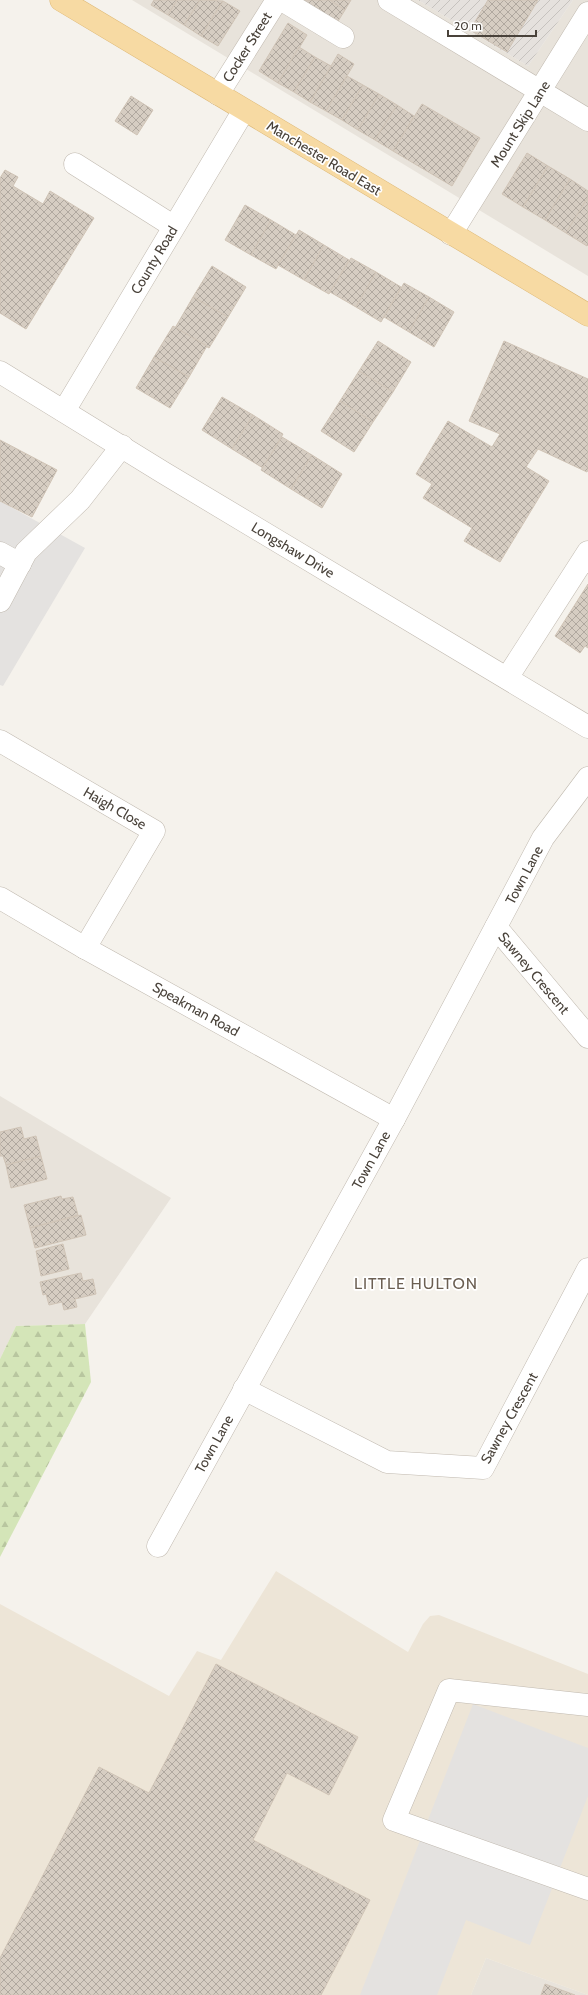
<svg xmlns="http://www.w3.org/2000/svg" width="588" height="1995" viewBox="0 0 588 1995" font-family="Cabin,sans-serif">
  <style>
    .residential { fill: #e8e3db }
    .industrial { fill: url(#industrial-furrows) }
    .education { fill: #ede5d7 }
    .forest { fill: url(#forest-firs) }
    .parking { fill: #e4e2e0 }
    .building { fill: url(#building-cross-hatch); stroke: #d0c4b6 }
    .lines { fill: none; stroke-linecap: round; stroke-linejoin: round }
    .minor-casing { stroke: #c0b9af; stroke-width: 23 }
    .major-casing { stroke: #dcb673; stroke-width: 23 }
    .minor { stroke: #fff; stroke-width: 22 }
    .major { stroke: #f7daa3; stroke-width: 22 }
    .labels { text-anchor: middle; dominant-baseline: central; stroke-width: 3.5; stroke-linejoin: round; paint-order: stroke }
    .street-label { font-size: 14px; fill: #49423a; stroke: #fff }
    .quarter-label { font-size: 16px; letter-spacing: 1px; fill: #6b5f52; stroke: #fff }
  </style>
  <defs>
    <pattern id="industrial-furrows" width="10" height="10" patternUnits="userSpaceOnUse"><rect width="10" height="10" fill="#e5e1dd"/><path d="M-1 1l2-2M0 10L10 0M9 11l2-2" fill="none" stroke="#c6c2be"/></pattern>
    <pattern id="forest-firs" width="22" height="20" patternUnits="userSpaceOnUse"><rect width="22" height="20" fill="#d4e5b8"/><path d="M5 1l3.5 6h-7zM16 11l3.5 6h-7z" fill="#b8c69f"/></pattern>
    <pattern id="building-cross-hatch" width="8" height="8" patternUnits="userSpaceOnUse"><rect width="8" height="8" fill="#d6cdc2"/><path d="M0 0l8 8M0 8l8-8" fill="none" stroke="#b0a89f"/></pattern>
  </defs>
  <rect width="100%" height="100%" fill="#f5f2ec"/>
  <g class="residential">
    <polygon points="132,0 418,0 528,66 573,0 588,0 588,276"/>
    <polygon points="0,1096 171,1198 85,1324 16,1326 0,1359"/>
    <polygon points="486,1958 588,1995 471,1995"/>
  </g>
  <polygon class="industrial" points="418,0 573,0 528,66"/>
  <polygon class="education" points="276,1571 408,1652 423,1624 430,1616 439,1615 588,1674 588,1995 486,1958 471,1995 0,1995 0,1604 169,1696 197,1651 221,1660"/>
  <polygon class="forest" points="85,1324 91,1382 0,1557 0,1359 16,1326"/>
  <g class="parking">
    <polygon points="0,501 85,548 3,686 0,685"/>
    <polygon points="473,1704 588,1748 588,1796 530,1945 466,1920 437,1995 360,1995"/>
  </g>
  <g class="building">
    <polygon points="154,0 177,0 168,15 151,5"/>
    <polygon points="177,0 200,0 184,25 168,15"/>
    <polygon points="200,0 223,1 201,36 184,25"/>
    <polygon points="305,0 330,0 345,10 335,26 302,5"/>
    <polygon points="330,0 351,0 345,10"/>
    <polygon points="488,0 538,0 507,52 470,30"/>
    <polygon points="223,1 240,11 218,46 201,36"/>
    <polygon points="288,23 307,35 278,83 259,71"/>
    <polygon points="299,47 315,57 294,92 278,83"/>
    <polygon points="338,54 354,64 326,111 310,102"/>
    <polygon points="315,57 331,66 310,102 294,92"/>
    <polygon points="347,76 363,85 342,120 326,111"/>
    <polygon points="363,85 379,94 358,130 342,120"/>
    <polygon points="379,94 397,105 375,140 358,130"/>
    <polygon points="131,96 153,110 137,135 115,121"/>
    <polygon points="422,104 480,138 452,186 393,151"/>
    <polygon points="397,105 414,116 393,151 375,140"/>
    <polygon points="527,153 548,166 523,207 502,194"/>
    <polygon points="548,166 570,179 545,220 523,207"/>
    <polygon points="5,170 18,177 13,186 43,204 50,191 94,218 26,329 0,313 0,178"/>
    <polygon points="570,179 588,191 588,197 566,233 545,220"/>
    <polygon points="588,197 588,245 587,246 566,233"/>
    <polygon points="245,205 271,220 251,255 225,240"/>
    <polygon points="271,220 296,235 276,269 251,255"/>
    <polygon points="299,230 324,245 304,280 278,265"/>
    <polygon points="324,245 349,260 329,294 304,280"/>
    <polygon points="351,258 376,272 356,307 330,292"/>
    <polygon points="212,266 246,287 228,317 193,297"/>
    <polygon points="376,272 401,287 381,322 356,307"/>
    <polygon points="404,283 429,297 409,332 384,317"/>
    <polygon points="193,297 228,317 209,348 175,328"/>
    <polygon points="429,297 454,312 434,347 409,332"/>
    <polygon points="173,326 207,346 189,377 154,357"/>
    <polygon points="378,341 411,362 393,392 359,371"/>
    <polygon points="504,341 588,379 588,470 587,472 538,449 526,467 549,481 500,562 464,541 472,528 423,498 432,484 416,474 448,421 492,447 500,434 469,421"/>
    <polygon points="154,357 189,377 170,408 136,388"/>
    <polygon points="359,371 393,392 373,422 340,401"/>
    <polygon points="222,397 253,415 232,449 202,430"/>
    <polygon points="340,401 373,422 354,452 321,431"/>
    <polygon points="253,415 283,434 263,468 232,449"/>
    <polygon points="282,437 312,455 291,489 261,470"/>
    <polygon points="0,440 57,470 32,517 0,501"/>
    <polygon points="312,455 342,474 322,508 291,489"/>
    <polygon points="588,584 588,648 585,646 580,653 555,636"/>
    <polygon points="21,1127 24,1139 36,1136 41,1156 6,1165 3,1156 0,1156 0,1132"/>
    <polygon points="41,1156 47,1179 11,1188 6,1165"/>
    <polygon points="61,1196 62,1199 73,1197 78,1215 30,1228 24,1205"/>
    <polygon points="81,1215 86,1235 35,1248 30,1228"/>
    <polygon points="63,1244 69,1269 41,1276 36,1251"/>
    <polygon points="81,1273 83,1281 93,1279 96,1294 75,1299 77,1307 64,1310 62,1302 49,1305 46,1294 43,1295 40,1282"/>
    <polygon points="216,1664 358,1737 329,1795 287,1773 253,1840 370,1900 321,1995 0,1995 0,1958 99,1767 149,1793"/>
    <polygon points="545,1984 575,1995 541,1995"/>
  </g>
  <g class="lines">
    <defs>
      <g id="minor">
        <polyline points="282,0 343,37"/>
        <polyline points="389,0 588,120"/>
        <polyline points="218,94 277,0"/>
        <polyline points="75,164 173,226"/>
        <polyline points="451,234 588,13"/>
        <polyline points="0,372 164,473 588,727"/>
        <polyline points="64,411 244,110"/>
        <polyline points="0,553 20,564"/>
        <polyline points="0,601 26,552 80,500 122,446"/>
        <polyline points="507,678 588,552"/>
        <polyline points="0,741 154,831 85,948"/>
        <polyline points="0,898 85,948 394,1119"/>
        <polyline points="496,927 588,1037"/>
        <polyline points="244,1389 387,1462 483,1468 588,1269"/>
        <polyline points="158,1546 394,1119 543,838 588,778"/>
        <polyline points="588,1705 449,1690 394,1820 588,1889"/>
      </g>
      <polyline id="major" points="61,0 588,315"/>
    </defs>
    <use href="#minor" class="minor-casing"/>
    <use href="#major" class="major-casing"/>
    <use href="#minor" class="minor"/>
    <use href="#major" class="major"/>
  </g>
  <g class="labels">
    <g class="street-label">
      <text transform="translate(247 47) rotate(-58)">Cocker Street</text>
      <text transform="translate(520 124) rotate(-58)">Mount Skip Lane</text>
      <text transform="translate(324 158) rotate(31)">Manchester Road East</text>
      <text transform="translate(154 260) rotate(-59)">County Road</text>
      <text transform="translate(293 550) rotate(31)">Longshaw Drive</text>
      <text transform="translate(115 808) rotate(30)">Haigh Close</text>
      <text transform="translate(524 875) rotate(-62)">Town Lane</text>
      <text transform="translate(534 973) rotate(50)">Sawney Crescent</text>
      <text transform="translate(196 1009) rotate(29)">Speakman Road</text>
      <text transform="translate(371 1160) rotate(-61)">Town Lane</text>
      <text transform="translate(509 1418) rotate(-61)">Sawney Crescent</text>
      <text transform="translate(214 1444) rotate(-61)">Town Lane</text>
    </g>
    <g class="quarter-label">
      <text x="416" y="1283">LITTLE HULTON</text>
    </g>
  </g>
  <path d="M448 30v6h88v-6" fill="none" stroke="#49423a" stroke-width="2"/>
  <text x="454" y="30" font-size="12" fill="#49423a" stroke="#ffffff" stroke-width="3" paint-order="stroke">20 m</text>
</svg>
